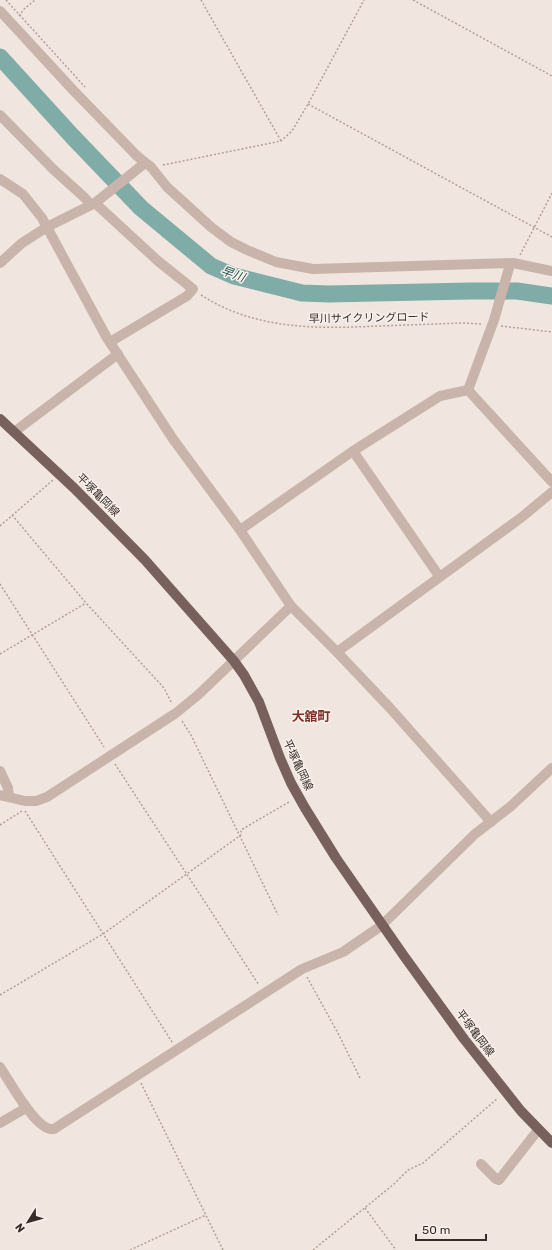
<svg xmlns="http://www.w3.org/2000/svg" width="552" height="1250" viewBox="0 0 552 1250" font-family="Rubik,'Noto Sans JP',sans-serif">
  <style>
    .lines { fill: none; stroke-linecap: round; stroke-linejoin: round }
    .river { stroke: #80aca7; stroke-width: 17 }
    .path { stroke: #b49e96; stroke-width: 1.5; stroke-dasharray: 2 2; stroke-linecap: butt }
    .minor { stroke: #c9b4ab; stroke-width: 10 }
    .major { stroke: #78615c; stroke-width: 10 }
    .labels { text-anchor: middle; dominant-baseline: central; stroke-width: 3; stroke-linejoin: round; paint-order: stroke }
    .street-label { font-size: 11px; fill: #372c2a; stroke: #f9f0eb }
    .water-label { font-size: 12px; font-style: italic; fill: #225651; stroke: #f9f0eb }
    .quarter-label { font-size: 13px; font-weight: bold; fill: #803029; stroke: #f9f0eb }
  </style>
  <rect width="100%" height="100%" fill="#f1e6df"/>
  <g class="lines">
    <polyline class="river" points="0,57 72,136 141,208 211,266 234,276 302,293 329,294 470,291 517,291 552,296"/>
    <g class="path">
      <polyline points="6,0 85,87"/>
      <polyline points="201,0 281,141"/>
      <polyline points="413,0 552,76"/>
      <polyline points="19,16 24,9 35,0"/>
      <polyline points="308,104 552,237"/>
      <polyline points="163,165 281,141 292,131 308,104 364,0"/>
      <polyline points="520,255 552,193"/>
      <path d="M201 295C255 330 318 329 379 326 407 325 435 324 462 323L481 324"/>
      <polyline points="501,326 552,332"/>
      <polyline points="12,515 86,603 164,688 172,704"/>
      <polyline points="0,526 53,480"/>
      <polyline points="0,584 104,747"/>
      <polyline points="0,654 86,603"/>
      <polyline points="182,721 191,735 278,915"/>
      <polyline points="115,764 259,985"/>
      <polyline points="25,811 172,1042"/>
      <polyline points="0,825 22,811"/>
      <polyline points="307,977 339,1035 360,1078"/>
      <polyline points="0,995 103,934 241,835 241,830 289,802"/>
      <polyline points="141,1083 223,1250"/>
      <polyline points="365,1208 396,1250"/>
      <polyline points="130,1250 206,1215"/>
      <polyline points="313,1250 394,1184 408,1170 423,1163 498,1098"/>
    </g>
    <g class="minor">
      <polyline points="0,11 73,90 137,156 151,167 167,187 211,227 231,242 247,250 276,262 313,269 513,263 552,271"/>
      <polyline points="0,115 54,170 84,197 91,205"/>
      <polyline points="0,179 23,194 42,218 107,338 173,439 240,530 291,606 337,652 390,708 491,822"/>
      <polyline points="95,203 158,261 193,289 187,296 110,342"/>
      <polyline points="0,263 22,243 47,227 95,203 145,163"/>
      <polyline points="468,390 494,320 509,268"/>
      <polyline points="14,432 118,354"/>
      <polyline points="353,451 439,576"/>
      <polyline points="240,530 353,451 440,396 468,390 552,482"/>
      <polyline points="337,652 522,517 552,492"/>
      <polyline points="0,771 8,788 9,797"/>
      <polyline points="0,795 25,801 36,801 47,797 176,713 198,695 291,606"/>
      <path d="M0 1067C9 1080 37 1133 54 1129L302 969 343 952 381 926 475 834 510 807 552 768"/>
      <polyline points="0,1123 26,1108"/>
      <polyline points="481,1164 496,1179 499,1180 538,1130"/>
    </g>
    <polyline class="major" points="0,419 74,488 145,560 234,661 244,675 259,702 280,758 291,783 305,808 336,858 404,956 464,1039 521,1111 552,1143"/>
  </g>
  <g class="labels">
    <g class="street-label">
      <text transform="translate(369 318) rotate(-1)">早川サイクリングロード</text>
      <text transform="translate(98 495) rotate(45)">平塚亀岡線</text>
      <text transform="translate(298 765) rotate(65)">平塚亀岡線</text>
      <text transform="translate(475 1033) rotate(53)">平塚亀岡線</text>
    </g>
    <g class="water-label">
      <text transform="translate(233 274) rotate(20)">早川</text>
    </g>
    <g class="quarter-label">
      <text x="311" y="716">大舘町</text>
    </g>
  </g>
  <g transform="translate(28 1222) rotate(233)" stroke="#f9f0eb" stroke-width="3" paint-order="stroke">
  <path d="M0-3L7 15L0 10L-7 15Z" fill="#372c2a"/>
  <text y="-6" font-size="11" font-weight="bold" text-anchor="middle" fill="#372c2a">N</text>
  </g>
  <path d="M416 1234v6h70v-6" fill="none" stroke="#372c2a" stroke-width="2"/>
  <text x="422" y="1234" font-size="12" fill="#372c2a" stroke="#f9f0eb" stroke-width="3" paint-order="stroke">50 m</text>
</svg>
